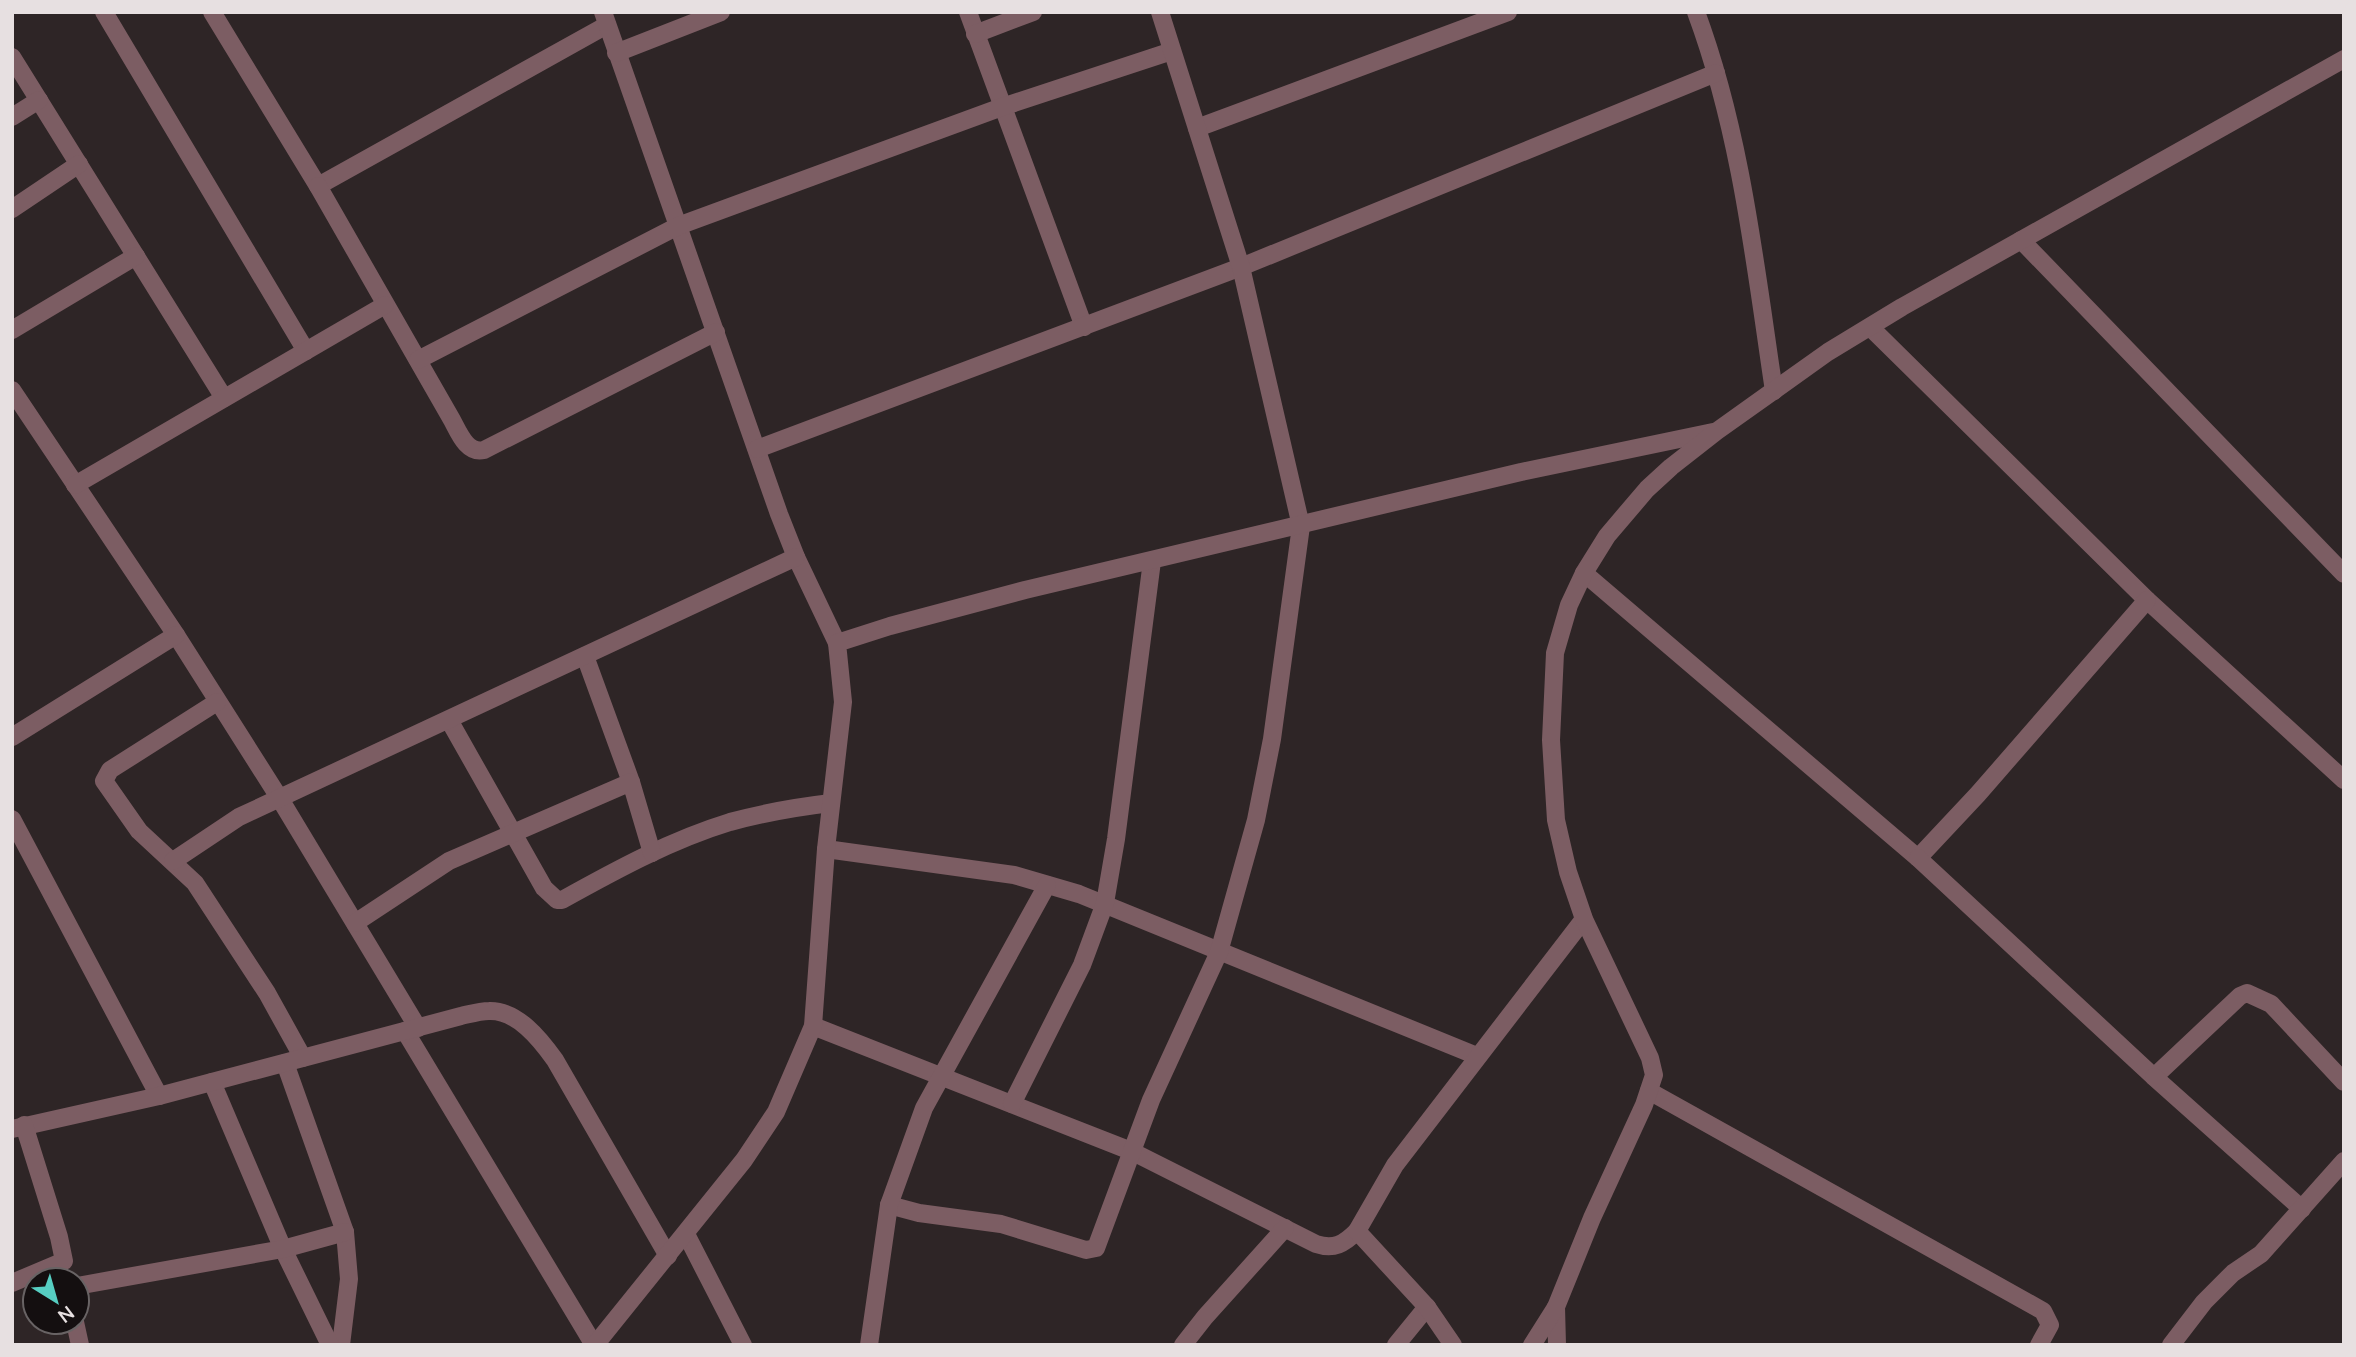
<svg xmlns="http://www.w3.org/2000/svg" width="2356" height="1357" viewBox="0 0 2356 1357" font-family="'Nunito Sans',sans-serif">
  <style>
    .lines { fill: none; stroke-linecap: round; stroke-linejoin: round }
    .minor { stroke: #7c5d63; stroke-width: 18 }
  </style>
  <rect width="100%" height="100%" fill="#2e2526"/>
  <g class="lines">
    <g class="minor">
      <polyline points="104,12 306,351"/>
      <polyline points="212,12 318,186 607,25"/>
      <polyline points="603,12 779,514 796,557 837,643"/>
      <polyline points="968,12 1084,327"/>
      <path d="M1696 12C1741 133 1755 264 1774 391"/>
      <polyline points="975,34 1033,12"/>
      <polyline points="616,53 721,12"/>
      <polyline points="12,57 224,398"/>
      <polyline points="12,117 39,100"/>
      <polyline points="1197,128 1508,12"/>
      <path d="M318 186 452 420C459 433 467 454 484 450L716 332"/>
      <polyline points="12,209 79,164"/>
      <polyline points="2021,240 2344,574"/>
      <polyline points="1870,327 2147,600 2344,780"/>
      <polyline points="12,330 136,256"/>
      <polyline points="418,360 678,226 1002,107 1172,51"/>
      <polyline points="12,390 176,635 280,799 418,1028"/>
      <polyline points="757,449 1241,267 1716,73"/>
      <polyline points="75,485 385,305"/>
      <polyline points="1584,573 1918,858 1978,794 2147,600"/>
      <polyline points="585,656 631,782"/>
      <polyline points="217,702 110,770 104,781 139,831 195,883 267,993 303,1058"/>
      <path d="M449 720 544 888 557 900H562C616 870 671 840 730 822 763 813 797 807 831 803"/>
      <polyline points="12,737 176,635"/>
      <polyline points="12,819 159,1096"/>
      <polyline points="826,849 1014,875 1079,894 1477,1056"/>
      <polyline points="1918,858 2154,1077 2240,996 2247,993 2271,1004 2344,1082"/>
      <polyline points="173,861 239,817 796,557"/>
      <polyline points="355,923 449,861 631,782 652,853"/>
      <path d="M813 1026 1131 1151 1316 1244C1334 1250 1344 1244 1357 1231"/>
      <polyline points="405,1031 594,1345"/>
      <polyline points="285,1063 345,1232 349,1279 341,1345"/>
      <polyline points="2154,1077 2302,1209"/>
      <polyline points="212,1082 283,1249 330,1345"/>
      <polyline points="1649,1091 2043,1311 2050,1325 2039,1345"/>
      <polyline points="1012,1104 1082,965 1105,903 1116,839 1152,561"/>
      <path d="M12 1129 159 1096 461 1016C470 1014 480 1011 489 1011 517 1010 540 1039 555 1060L668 1256"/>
      <polyline points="889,1205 919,1213 1001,1224 1086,1250 1096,1248 1151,1100 1219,952 1256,820 1272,739 1301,526 1241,267 1160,12"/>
      <polyline points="686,1234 743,1345"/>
      <polyline points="12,1283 64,1261 59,1237 24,1125"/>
      <polyline points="77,1286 283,1249 345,1232"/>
      <polyline points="1556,1307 1557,1345"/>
      <polyline points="75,1322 80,1345"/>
      <polyline points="595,1345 744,1160 776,1112 813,1026 826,849 843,702 837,643 890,626 1025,590 1521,472 1713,432"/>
      <polyline points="869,1345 889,1205 924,1108 1047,885"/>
      <polyline points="1183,1345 1205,1317 1285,1228"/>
      <polyline points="1396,1345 1427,1307"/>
      <polyline points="1453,1345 1427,1307 1357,1231 1395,1165 1584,919"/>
      <polyline points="1532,1345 1556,1307 1592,1218 1644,1105 1654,1075 1650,1058 1584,919 1568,872 1556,820 1551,740 1555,653 1569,605 1584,573 1607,536 1647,489 1671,467 1717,431 1828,352 1902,307 2344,59"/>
      <polyline points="2171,1345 2204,1302 2233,1273 2261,1254 2344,1161"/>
    </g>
  </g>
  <rect width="2356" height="1357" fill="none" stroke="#e7e0e1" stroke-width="28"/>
  <g transform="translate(56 1301) rotate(143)"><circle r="33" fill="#140f10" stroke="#686364" stroke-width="2"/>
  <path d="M0-5L12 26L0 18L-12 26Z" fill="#57cec2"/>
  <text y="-10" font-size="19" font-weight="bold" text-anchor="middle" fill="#e7e0e1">N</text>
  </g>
</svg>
